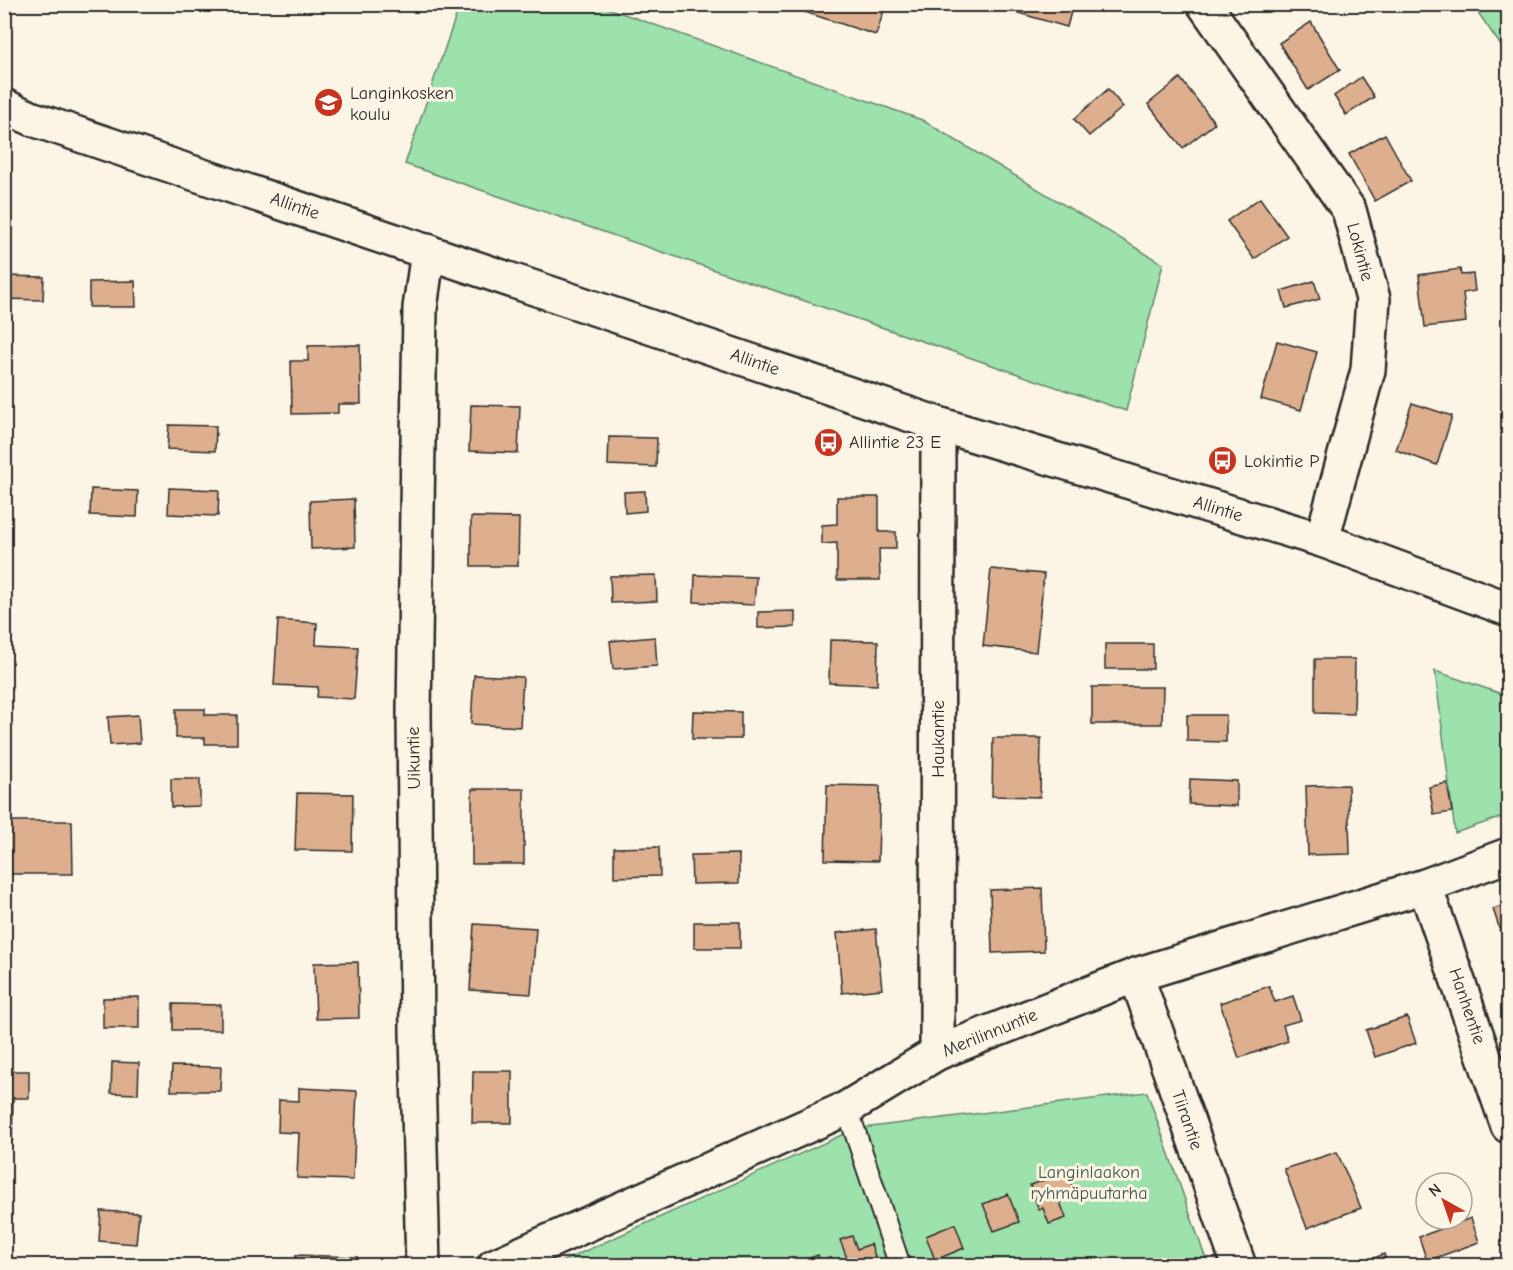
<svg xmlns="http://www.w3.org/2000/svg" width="1513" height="1270" viewBox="0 0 1513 1270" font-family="'Comic Neue',sans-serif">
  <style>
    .green { fill: #9de1ac; stroke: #64866c; stroke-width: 1.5 }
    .building { fill: #deaf8f; stroke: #2b2b2b; stroke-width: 1.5 }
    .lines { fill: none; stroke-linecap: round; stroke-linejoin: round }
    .service-casing { stroke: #2b2b2b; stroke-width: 24 }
    .minor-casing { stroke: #2b2b2b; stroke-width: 38 }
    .tertiary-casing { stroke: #2b2b2b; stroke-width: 38 }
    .service { stroke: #fcf5e5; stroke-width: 20 }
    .minor { stroke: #fcf5e5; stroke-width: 33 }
    .tertiary { stroke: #fcf5e5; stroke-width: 33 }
    .labels { text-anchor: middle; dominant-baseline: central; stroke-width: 6; stroke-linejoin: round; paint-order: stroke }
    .poi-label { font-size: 18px; fill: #2b2b2b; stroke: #fcf5e5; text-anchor: start }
    .street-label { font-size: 18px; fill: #2b2b2b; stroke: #fcf5e5 }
    .park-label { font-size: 18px; fill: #48584b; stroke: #fcf5e5 }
  </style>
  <rect width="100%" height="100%" fill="#fcf5e5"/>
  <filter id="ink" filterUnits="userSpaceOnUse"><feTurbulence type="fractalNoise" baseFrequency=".0167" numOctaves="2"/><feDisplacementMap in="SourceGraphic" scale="12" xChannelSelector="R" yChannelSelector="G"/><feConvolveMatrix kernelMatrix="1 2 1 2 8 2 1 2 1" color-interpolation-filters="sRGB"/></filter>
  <g filter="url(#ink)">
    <g class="green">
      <polygon points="460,4 599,5 922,120 1163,264 1126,411 405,164"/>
      <polygon points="1473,5 1508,5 1508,56"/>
      <polygon points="1435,671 1508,696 1508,815 1455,833"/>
      <polygon points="1147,1092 1208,1265 552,1266 855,1129"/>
    </g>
    <g class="building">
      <polygon points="780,4 886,4 876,35"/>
      <polygon points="1018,4 1073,4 1067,27 1015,12"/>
      <polygon points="1311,22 1340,70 1308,90 1279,43"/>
      <polygon points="1361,77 1374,97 1346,115 1334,96"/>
      <polygon points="1180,78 1215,123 1183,148 1148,104"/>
      <polygon points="1108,89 1123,107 1089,136 1074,119"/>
      <polygon points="1385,134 1411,181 1375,201 1349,154"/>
      <polygon points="1260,198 1287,236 1254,259 1227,221"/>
      <polygon points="1460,269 1461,275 1473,274 1475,291 1463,293 1466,322 1425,327 1419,275"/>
      <polygon points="6,276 44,277 43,300 5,299"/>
      <polygon points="135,281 136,307 89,307 89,282"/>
      <polygon points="1314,281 1320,299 1286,308 1281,291"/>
      <polygon points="1277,341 1317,352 1301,410 1261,399"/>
      <polygon points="360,345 361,404 338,404 338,413 292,414 291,361 308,361 308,346"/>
      <polygon points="1412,403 1452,416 1437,465 1396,450"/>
      <polygon points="471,405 520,406 518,453 469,451"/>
      <polygon points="169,425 216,426 215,451 167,449"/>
      <polygon points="609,437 657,438 656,467 608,465"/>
      <polygon points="169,488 219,490 218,516 168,514"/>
      <polygon points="91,489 138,491 137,517 90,515"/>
      <polygon points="645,491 646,511 625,513 624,492"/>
      <polygon points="837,497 879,497 879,532 896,532 896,549 879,549 880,580 837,580 837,543 822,544 822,525 837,524"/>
      <polygon points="354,499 355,547 311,549 310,501"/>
      <polygon points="471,517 519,518 518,566 471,566"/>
      <polygon points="991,569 1044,574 1036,652 983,646"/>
      <polygon points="656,575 657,601 611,603 610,576"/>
      <polygon points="695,575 756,577 754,605 694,602"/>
      <polygon points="795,611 795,627 758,628 758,612"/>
      <polygon points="278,620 317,623 316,645 358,647 354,699 317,697 318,687 274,685"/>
      <polygon points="655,637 657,666 613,669 610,641"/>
      <polygon points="830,640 878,641 877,685 829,683"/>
      <rect x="1105" y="644" width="48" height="25"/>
      <polygon points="1315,659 1355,659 1354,714 1315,713"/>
      <polygon points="474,675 523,677 520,727 471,724"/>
      <polygon points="1092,687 1163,687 1162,724 1092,724"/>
      <polygon points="176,709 205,709 205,715 237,715 237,744 205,744 205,738 176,738"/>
      <polygon points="693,711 741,712 741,739 692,739"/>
      <polygon points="138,715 140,743 110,745 108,717"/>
      <polygon points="1187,715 1226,715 1226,742 1187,741"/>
      <polygon points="993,738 1041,738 1040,797 992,796"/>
      <polygon points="171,779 200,779 200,806 171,807"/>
      <polygon points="1190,779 1237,781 1237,806 1189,804"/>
      <polygon points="1447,783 1452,812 1434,815 1429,787"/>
      <polygon points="827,785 880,786 878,861 825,860"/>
      <polygon points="1348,785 1350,854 1308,855 1306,786"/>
      <rect x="472" y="789" width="52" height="75"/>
      <polygon points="297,793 353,794 352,851 295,850"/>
      <polygon points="4,821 72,821 73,874 4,874"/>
      <polygon points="659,847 660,876 614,877 614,848"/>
      <polygon points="739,854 739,883 692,884 691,855"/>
      <polygon points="1042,888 1044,951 992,953 990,890"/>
      <polygon points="1508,904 1508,954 1493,909"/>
      <rect x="694" y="922" width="46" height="26"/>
      <polygon points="474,924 536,928 531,994 470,990"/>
      <polygon points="876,929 882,989 842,993 837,933"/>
      <polygon points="4,932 7,932 8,995 4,995"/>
      <polygon points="358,962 359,1018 316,1019 314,963"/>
      <polygon points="1269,986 1275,1002 1293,996 1301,1020 1283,1025 1288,1041 1239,1058 1220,1003"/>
      <polygon points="139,997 139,1028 103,1028 103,998"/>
      <polygon points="173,1004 221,1005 221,1030 173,1030"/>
      <polygon points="1407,1017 1416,1043 1375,1057 1366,1030"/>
      <polygon points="112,1062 139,1063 138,1094 111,1093"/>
      <polygon points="172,1066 221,1067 220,1091 171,1091"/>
      <polygon points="4,1071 29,1071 29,1098 13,1098 12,1141 4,1141"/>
      <polygon points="473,1071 512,1071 512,1123 472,1123"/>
      <polygon points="299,1088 357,1091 353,1180 297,1178 299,1133 278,1132 279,1100 299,1101"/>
      <polygon points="1337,1152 1361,1208 1307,1228 1284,1169"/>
      <polygon points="1068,1172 1076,1197 1060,1202 1066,1218 1049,1224 1043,1208 1039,1210 1030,1185"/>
      <polygon points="1008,1194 1019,1222 994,1231 983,1204"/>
      <polygon points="101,1211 139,1213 136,1244 99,1241"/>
      <polygon points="1471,1218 1479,1242 1427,1261 1419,1237"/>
      <polygon points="955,1224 964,1248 935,1260 926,1236"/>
      <polygon points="852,1236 857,1249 871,1244 878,1266 850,1266 840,1240"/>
      <polygon points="1384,1254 1388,1266 1355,1266"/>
      <polygon points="296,1255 357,1257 357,1266 295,1266"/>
      <polygon points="818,1255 821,1266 789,1266"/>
      <polygon points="169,1260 226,1261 226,1266 168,1266"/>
    </g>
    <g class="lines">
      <defs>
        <polyline id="service" points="847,1108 900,1266"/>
        <g id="minor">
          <polyline points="1204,4 1349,210 1373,299 1368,370 1322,540"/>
          <polyline points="1425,886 1508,1126"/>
          <polyline points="1136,975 1239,1266"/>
          <polyline points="937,1053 938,424"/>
          <polyline points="423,1266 417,1033 414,712 420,308 428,251"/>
          <polyline points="494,1266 847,1108 937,1053 1136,975 1425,886 1508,855"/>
        </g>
        <polyline id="tertiary" points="4,106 33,119 938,424 1322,540 1508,609"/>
      </defs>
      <use href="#service" class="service-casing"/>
      <use href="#minor" class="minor-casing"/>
      <use href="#tertiary" class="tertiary-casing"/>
      <use href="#service" class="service"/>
      <use href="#minor" class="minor"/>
      <use href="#tertiary" class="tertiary"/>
    </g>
  </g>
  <defs>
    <symbol id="school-disc" viewBox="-11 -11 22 22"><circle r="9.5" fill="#c8321e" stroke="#fcf5e5"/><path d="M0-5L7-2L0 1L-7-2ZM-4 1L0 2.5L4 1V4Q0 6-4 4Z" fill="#fff"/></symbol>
    <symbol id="bus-disc" viewBox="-11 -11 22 22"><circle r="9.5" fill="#c8321e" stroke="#fcf5e5"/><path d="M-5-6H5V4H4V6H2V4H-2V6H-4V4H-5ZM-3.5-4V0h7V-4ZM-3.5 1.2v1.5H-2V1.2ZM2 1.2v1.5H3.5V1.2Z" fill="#fff"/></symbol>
  </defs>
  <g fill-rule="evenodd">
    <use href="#school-disc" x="312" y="86" width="33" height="33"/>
    <use href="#bus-disc" x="812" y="426" width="33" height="33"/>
    <use href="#bus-disc" x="1206" y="444" width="33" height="33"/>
  </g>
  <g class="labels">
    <g class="poi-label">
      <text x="350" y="93">Langinkosken<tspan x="350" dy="21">koulu</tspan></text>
      <text x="849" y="442">Allintie 23 E</text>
      <text x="1244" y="461">Lokintie P</text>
    </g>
    <g class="street-label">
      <text transform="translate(295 206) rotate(19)">Allintie</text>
      <text transform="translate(1360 252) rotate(75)">Lokintie</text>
      <text transform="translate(755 362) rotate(19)">Allintie</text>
      <text transform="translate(1218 509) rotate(17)">Allintie</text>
      <text transform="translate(938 739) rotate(-90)">Haukantie</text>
      <text transform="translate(414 758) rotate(-91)">Uikuntie</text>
      <text transform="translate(1467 1006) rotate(71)">Hanhentie</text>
      <text transform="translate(990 1033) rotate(-22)">Merilinnuntie</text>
      <text transform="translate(1187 1120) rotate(71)">Tiirantie</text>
    </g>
    <g class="park-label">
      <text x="1089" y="1172">Langinlaakon<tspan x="1089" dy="21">ryhmäpuutarha</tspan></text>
    </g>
  </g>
  <rect width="1513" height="1270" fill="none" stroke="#fcf5e5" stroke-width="24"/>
  <rect x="12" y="12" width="1489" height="1246" fill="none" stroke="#2b2b2b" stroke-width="2" filter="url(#ink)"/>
  <g transform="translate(1444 1201) rotate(320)"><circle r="28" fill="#fcf5e5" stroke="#a8a49b" stroke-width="1.5"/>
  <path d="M0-4.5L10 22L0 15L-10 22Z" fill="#c8321e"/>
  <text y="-9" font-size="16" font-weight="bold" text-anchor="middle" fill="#2b2b2b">N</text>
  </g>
</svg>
